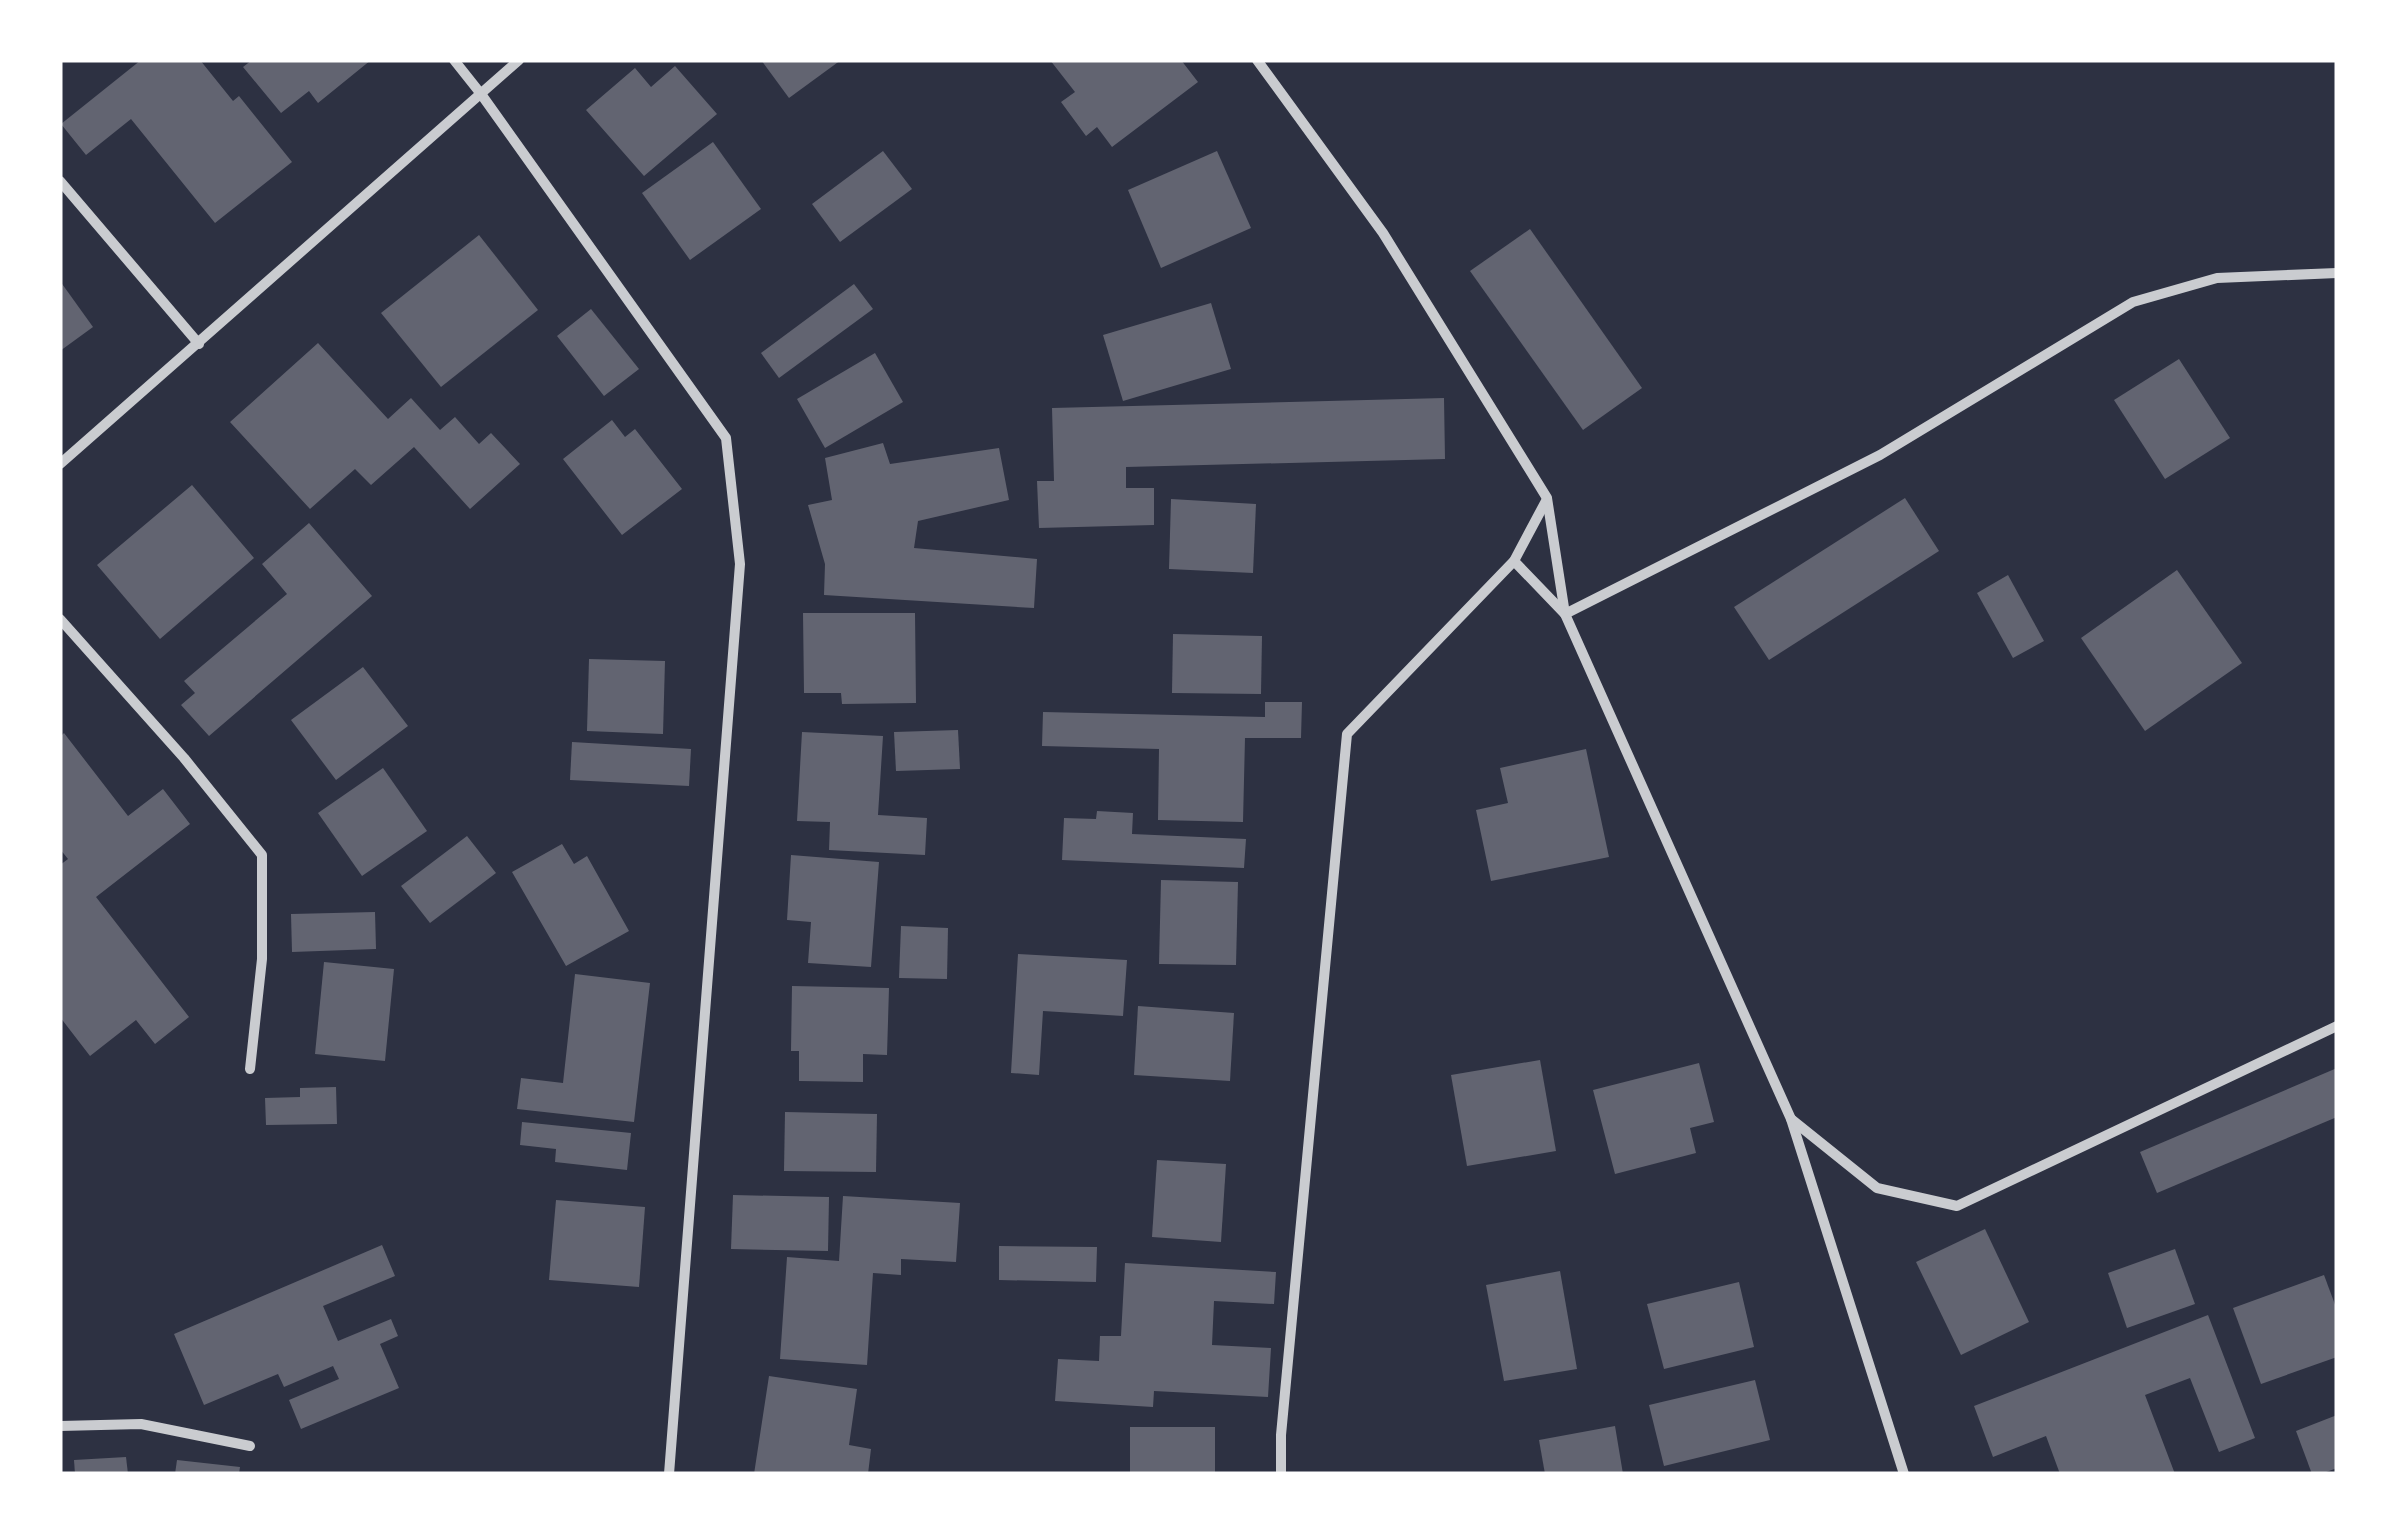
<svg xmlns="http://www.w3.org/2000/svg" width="2397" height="1534" viewBox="0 0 2397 1534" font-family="'DM Sans',sans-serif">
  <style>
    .building { fill: #626471 }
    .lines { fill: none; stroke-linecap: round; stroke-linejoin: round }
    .minor { stroke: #caccd0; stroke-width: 10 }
  </style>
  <rect width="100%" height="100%" fill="#2d3142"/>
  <g class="building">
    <polygon points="141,60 200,60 233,101 239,96 292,162 215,223 131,119 86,155 61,124"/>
    <polygon points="252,60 371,60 318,103 309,91 281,113 243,67"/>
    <polygon points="761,60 841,60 789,98"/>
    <polygon points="1050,60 1181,60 1198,82 1112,147 1097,127 1086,136 1061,102 1075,92"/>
    <polygon points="675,66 717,114 644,176 586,110 635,68 651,87"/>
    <polygon points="713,142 761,209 690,260 642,193"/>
    <polygon points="883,151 912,189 840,242 812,204"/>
    <polygon points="1217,151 1251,228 1161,268 1128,190"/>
    <polygon points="1530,229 1642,388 1583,430 1470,271"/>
    <polygon points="479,235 538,310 441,387 381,313"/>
    <polygon points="60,281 93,327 60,351"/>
    <polygon points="854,284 873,309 779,378 761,353"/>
    <polygon points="1211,303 1231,369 1123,401 1103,335"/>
    <polygon points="591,309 639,369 604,396 557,336"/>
    <polygon points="318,343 388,419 411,398 440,430 455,417 479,444 491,433 520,464 470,509 414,447 371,485 355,469 310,509 230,422"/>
    <polygon points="875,353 903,402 825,448 797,399"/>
    <polygon points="2179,359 2230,438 2165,479 2114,400"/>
    <polygon points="1444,398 1445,459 1126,467 1126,488 1154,488 1154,525 1039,528 1037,481 1054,481 1052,408"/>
    <polygon points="612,420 625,437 635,429 682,489 622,535 563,459"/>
    <polygon points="883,443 890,464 999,448 1009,500 918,521 914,548 1037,559 1034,608 824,595 825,564 808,505 832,500 825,458"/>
    <polygon points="192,485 254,558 160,639 97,565"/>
    <polygon points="1905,498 1939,551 1769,660 1734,607"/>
    <polygon points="1171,499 1256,504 1253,573 1169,569"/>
    <polygon points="309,523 372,596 209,736 181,705 195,693 184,681 287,594 262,564"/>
    <polygon points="2177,570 2242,663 2145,731 2081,638"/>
    <polygon points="2008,575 2044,641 2013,658 1977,593"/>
    <polygon points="803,613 915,613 916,703 842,704 841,693 804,693"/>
    <polygon points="1173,634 1262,636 1261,694 1172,693"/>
    <polygon points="589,659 665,661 663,734 587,731"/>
    <polygon points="363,667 408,726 336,780 291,720"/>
    <polygon points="1265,702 1302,702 1301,738 1245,738 1243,822 1158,820 1159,749 1042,746 1043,712 1265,717"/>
    <polygon points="958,730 960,769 896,771 894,732"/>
    <polygon points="802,732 883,736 878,815 927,818 925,855 829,850 830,822 797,821"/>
    <polygon points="64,733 128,816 163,789 190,824 96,897 189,1017 155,1044 136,1020 90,1056 60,1017 60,865 68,859 60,849 60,737"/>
    <polygon points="572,742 691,749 689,786 570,780"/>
    <polygon points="1586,749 1609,857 1491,881 1476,810 1508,803 1500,768"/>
    <polygon points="383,768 427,831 362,876 318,813"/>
    <polygon points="1097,811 1133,813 1132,834 1246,839 1244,868 1062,860 1064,818 1096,819"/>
    <polygon points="467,836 496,873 430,923 401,886"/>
    <polygon points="562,844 574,864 587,856 629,931 566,966 512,872"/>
    <polygon points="791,855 879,862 871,967 808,963 811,922 787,920"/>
    <polygon points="1161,880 1238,882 1236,965 1159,964"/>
    <polygon points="375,912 376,949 292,952 291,914"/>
    <polygon points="901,926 948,928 947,979 899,978"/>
    <polygon points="1018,954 1127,960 1123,1016 1043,1011 1039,1075 1011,1073"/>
    <polygon points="324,962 394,969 385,1061 315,1054"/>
    <polygon points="575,974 650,983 634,1122 517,1109 521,1078 563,1083"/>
    <polygon points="792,986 889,988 887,1055 863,1054 863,1082 799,1081 799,1051 791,1051"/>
    <polygon points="1138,1006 1234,1013 1230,1081 1134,1075"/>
    <polygon points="1540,1060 1556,1151 1467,1166 1451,1075"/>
    <polygon points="1699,1063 1714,1122 1690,1128 1696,1153 1615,1174 1593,1090"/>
    <polygon points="2337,1068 2337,1117 2157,1193 2140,1152"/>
    <polygon points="336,1087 337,1124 266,1125 265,1098 300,1097 300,1088"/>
    <polygon points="785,1112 877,1114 876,1172 784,1171"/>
    <polygon points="522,1122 631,1133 627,1170 555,1162 556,1149 520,1145"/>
    <polygon points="1157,1160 1226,1164 1221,1242 1152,1237"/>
    <polygon points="733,1195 829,1197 828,1251 731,1249"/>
    <polygon points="843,1196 960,1203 956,1262 901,1259 901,1275 873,1273 867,1365 780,1359 787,1257 839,1261"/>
    <polygon points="556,1200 645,1207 639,1287 549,1280"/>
    <polygon points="1985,1229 2029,1322 1961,1355 1916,1262"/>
    <polygon points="382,1245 395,1276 323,1306 338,1341 391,1319 398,1336 380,1344 399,1388 301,1429 289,1400 339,1379 333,1366 284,1387 278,1374 204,1405 174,1334"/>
    <polygon points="999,1246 1097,1247 1096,1282 999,1280"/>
    <polygon points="2175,1249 2195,1304 2127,1328 2108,1273"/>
    <polygon points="1125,1263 1276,1272 1274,1304 1214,1301 1212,1345 1271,1348 1268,1397 1154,1391 1153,1407 1055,1401 1058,1359 1099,1361 1100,1336 1121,1336"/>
    <polygon points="1560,1271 1577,1369 1504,1381 1486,1285"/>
    <polygon points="2324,1275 2337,1310 2337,1357 2261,1384 2233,1308"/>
    <polygon points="1739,1282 1754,1347 1664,1369 1647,1304"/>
    <polygon points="2208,1315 2255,1438 2219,1452 2190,1378 2145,1395 2175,1474 2060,1474 2046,1436 1993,1457 1974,1406"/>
    <polygon points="769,1376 857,1389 849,1445 871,1449 868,1474 754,1474"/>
    <polygon points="1755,1380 1770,1440 1664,1466 1649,1405"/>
    <polygon points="2337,1415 2337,1468 2321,1474 2312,1474 2296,1431"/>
    <polygon points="1615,1426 1623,1474 1545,1474 1539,1440"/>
    <rect x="1130" y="1427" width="85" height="47"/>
    <polygon points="126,1457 128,1474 75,1474 74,1460"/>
    <polygon points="177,1460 240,1467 239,1474 175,1474"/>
  </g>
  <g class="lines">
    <g class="minor">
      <polyline points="454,60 481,94 726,438 740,564 669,1474"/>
      <polyline points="1257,60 1383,233 1547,498 1565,614 1791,1119 1904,1474"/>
      <polyline points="60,181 199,344"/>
      <polyline points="60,464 519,60"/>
      <polyline points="1514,561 1565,614 1880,455 2133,302 2217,278 2337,273"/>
      <polyline points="60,619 184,758 262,855 262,959 250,1069"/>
      <polyline points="1791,1119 1877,1188 1957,1206 2337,1026"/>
      <polyline points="60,1426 141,1424 250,1446"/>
      <polyline points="1281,1474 1281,1435 1347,734 1514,561 1547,499"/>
    </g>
  </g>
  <rect width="2397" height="1534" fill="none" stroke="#ffffff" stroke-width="125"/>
</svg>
